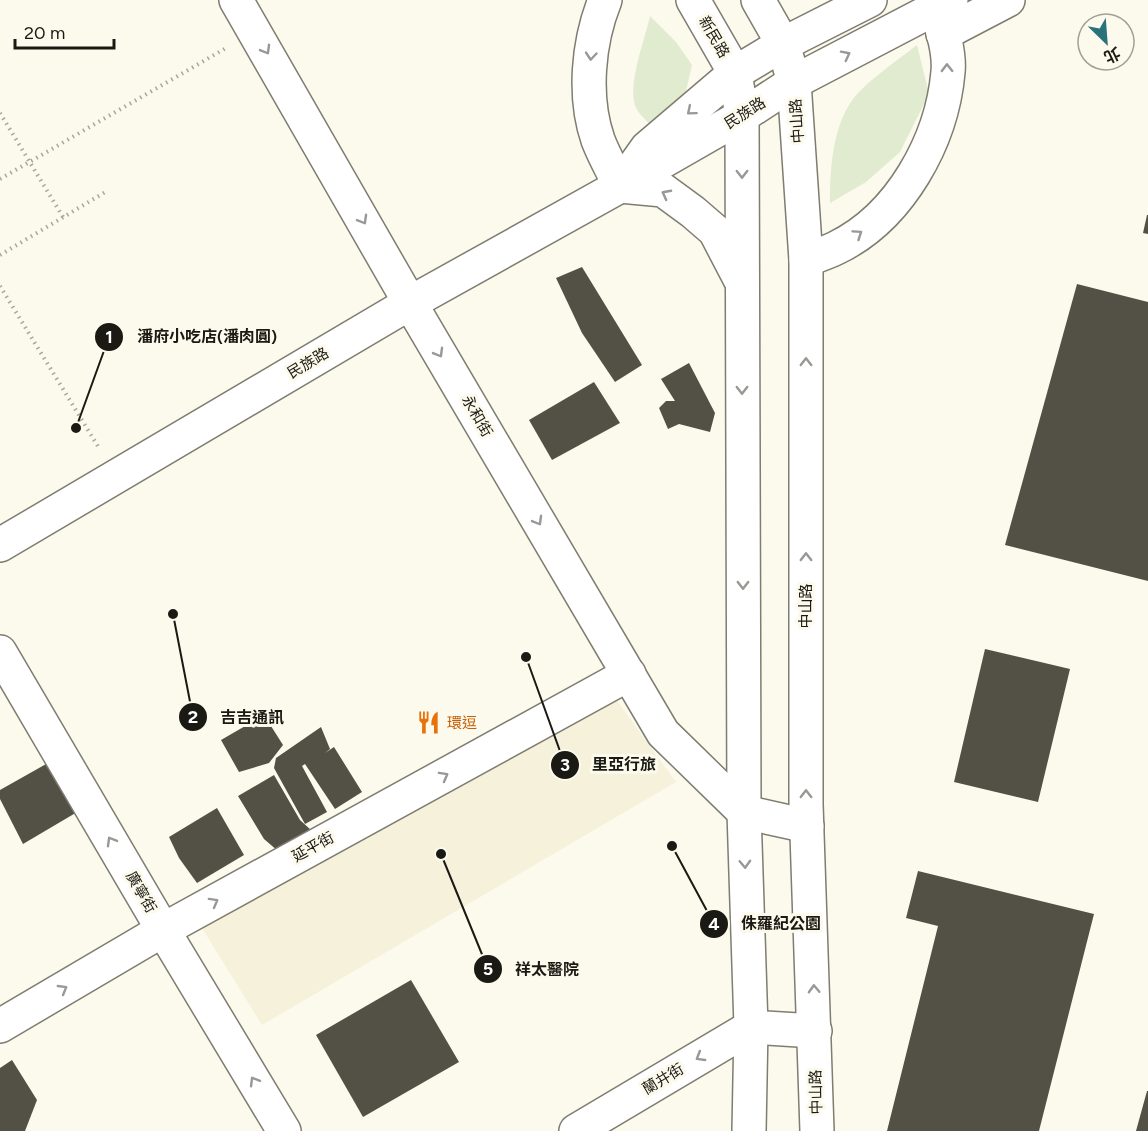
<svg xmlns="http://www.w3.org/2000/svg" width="1148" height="1131" viewBox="0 0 1148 1131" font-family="Figtree,'Noto Sans TC',sans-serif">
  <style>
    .built { fill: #f5f1db }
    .green { fill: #e0ebcf }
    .building { fill: #535145 }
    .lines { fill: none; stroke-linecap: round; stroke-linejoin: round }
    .minor-casing { stroke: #7f7c70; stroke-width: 36 }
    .major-casing { stroke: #7f7c70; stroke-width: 36 }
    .path { stroke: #a9a79d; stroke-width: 4; stroke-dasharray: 1.5 4.5; stroke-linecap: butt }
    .minor { stroke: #fff; stroke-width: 33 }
    .major { stroke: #fff; stroke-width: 33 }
    .oneway { stroke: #989895 }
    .labels { text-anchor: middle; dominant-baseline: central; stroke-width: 6; stroke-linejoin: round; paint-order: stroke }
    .street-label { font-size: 15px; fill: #1a1914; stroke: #fcfaec }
    .food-label { font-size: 15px; fill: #c56008; stroke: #fcfaec; text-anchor: start }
    .leader { fill: none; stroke: #1a1914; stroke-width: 2 }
    .callout-dot { fill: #1a1914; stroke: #fcfaec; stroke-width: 2 }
    .mark-label { font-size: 18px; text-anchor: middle; font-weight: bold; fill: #fff }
    .callout-label { font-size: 16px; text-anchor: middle; font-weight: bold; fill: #1a1914; stroke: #fcfaec; stroke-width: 6; stroke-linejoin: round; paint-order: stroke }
  </style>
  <rect width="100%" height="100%" fill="#fcfaec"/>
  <polygon class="built" points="613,695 676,782 262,1025 200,925"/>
  <g class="green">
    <path d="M650 16 676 42 692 65 686 91 653 127C646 120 638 114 635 105 628 82 645 39 650 16Z"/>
    <path d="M917 45 929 94 900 152 866 182 830 203C830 165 833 116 862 89 879 73 899 59 917 45Z"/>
  </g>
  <g class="building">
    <polygon points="1147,215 1148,215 1148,234 1143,233"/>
    <polygon points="582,267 642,365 615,382 582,333 556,278"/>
    <polygon points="1077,284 1148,302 1148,581 1005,545"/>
    <polygon points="689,363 715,413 710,432 679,424 668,429 659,408 666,401 675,401 661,379"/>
    <polygon points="594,382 620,423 552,460 529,420"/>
    <polygon points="985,649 1070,669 1038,802 954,782"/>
    <polygon points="264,715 283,745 269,763 239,772 221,740"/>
    <polygon points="321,727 330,749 325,753 334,747 362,792 335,809 305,764 302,766 327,812 305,824 274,768 276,758"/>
    <polygon points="55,759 84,808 23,844 0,799 0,790"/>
    <polygon points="274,775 300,820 312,831 278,851 264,839 238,796"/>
    <polygon points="217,808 244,855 197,883 179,858 169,837"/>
    <polygon points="918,871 1094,914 1039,1131 887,1131 938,926 906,918"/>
    <polygon points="411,980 459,1062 363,1117 316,1035"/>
    <polygon points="12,1060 37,1100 25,1131 0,1131 0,1068"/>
    <polygon points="1148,1091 1148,1131 1136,1131 1147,1091"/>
  </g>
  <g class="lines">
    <defs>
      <g id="minor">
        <polyline points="236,0 410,303 663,733 744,812"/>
        <polyline points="693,0 735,73"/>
        <polyline points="758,0 783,44 794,82"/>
        <polyline points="943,34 1008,0"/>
        <polyline points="0,652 163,930 284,1131"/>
        <polyline points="0,1026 163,930 629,674"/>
        <polyline points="576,1131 751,1027 815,1031"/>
      </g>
      <g id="major">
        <path d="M605 0C588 42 583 97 598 140 604 156 613 171 620 186"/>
        <polyline points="735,73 742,116 744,812 751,1027 749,1131"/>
        <polyline points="794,82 806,260 806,804 817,1131"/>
        <path d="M806 260C816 256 826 253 836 248 900 217 942 141 948 72 950 52 942 28 936 9"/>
        <polyline points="740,279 715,231 693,212 663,190 620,186 742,116 794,82 951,0"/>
        <polyline points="0,545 410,303 620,186 647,148 735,73 783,44 870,0"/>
        <polyline points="744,812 807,826"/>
      </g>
    </defs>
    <use href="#minor" class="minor-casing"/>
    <use href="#major" class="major-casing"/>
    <g class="path">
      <polyline points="0,113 63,217"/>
      <polyline points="0,179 226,48"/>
      <polyline points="0,255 107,191"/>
      <polyline points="0,286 99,448"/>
    </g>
    <use href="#minor" class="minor"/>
    <use href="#major" class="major"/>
  </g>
  <defs><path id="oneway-chevron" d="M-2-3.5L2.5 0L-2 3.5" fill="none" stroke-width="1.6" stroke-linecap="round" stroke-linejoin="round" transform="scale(1.5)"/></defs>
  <g class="oneway">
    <use href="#oneway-chevron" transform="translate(266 50) rotate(60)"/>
    <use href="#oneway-chevron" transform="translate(846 55) rotate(-27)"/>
    <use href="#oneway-chevron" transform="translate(591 56) rotate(95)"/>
    <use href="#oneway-chevron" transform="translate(947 68) rotate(-91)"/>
    <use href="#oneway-chevron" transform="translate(691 111) rotate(140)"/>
    <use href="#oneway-chevron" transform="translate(742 174) rotate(90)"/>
    <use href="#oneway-chevron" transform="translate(666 194) rotate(-152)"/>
    <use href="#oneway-chevron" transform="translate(363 220) rotate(60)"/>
    <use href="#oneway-chevron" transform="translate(858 234) rotate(-34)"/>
    <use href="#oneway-chevron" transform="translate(439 353) rotate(60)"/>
    <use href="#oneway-chevron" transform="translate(806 362) rotate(-90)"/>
    <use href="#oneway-chevron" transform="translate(742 390) rotate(90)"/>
    <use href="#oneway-chevron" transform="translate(538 521) rotate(60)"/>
    <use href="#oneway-chevron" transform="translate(806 557) rotate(-90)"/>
    <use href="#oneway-chevron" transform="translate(743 585) rotate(90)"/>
    <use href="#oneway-chevron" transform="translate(444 776) rotate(-29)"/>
    <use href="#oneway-chevron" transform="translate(806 794) rotate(-90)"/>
    <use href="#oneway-chevron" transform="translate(111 841) rotate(-120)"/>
    <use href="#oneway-chevron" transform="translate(745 864) rotate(88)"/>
    <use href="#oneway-chevron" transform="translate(214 902) rotate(-29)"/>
    <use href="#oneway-chevron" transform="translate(63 989) rotate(-30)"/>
    <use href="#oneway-chevron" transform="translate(814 989) rotate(-92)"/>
    <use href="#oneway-chevron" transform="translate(700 1057) rotate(149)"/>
    <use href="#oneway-chevron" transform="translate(254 1081) rotate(-121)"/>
  </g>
  <defs>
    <symbol id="restaurant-bare" viewBox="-9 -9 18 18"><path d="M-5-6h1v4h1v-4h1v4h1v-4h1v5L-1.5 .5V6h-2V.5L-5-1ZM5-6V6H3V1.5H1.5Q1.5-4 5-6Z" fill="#e8710a" stroke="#fcfaec" stroke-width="2.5" paint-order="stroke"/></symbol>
  </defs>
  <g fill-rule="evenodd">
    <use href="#restaurant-bare" x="412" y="706" width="33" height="33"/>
  </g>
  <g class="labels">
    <g class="street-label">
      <text transform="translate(714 37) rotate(60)">新民路</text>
      <text transform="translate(745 113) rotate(-32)">民族路</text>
      <text transform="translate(797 121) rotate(-94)">中山路</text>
      <text transform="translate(308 363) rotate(-31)">民族路</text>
      <text transform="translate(477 416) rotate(60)">永和街</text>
      <text transform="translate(806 606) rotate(-90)">中山路</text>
      <text transform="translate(313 847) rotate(-29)">延平街</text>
      <text transform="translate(141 892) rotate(60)">廣寧街</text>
      <text transform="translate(663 1079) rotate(-31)">蘭井街</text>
      <text transform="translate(816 1092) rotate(-91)">中山路</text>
    </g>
    <g class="food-label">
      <text x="447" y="723">環逗</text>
    </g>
  </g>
  <path class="leader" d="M76 428L109 337M173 614L193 717M526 657L565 765M672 846L714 924M441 854L488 969"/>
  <g class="callout-dot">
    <circle cx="76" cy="428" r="6"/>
    <circle cx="173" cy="614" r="6"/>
    <circle cx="526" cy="657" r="6"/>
    <circle cx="672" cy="846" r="6"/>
    <circle cx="441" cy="854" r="6"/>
    <circle cx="109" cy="337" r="15"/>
    <circle cx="193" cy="717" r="15"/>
    <circle cx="565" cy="765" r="15"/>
    <circle cx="714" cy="924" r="15"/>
    <circle cx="488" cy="969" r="15"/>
  </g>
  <g class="mark-label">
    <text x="109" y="343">1</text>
    <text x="193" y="723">2</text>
    <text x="565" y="771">3</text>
    <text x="714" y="930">4</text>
    <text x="488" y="975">5</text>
  </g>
  <g class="callout-label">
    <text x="207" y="342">潘府小吃店(潘肉圓)</text>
    <text x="252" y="723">吉吉通訊</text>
    <text x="624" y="770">里亞行旅</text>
    <text x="781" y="929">侏羅紀公園</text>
    <text x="547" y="975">祥太醫院</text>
  </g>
  <g transform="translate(1106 42) rotate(155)"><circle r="28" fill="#fcfaec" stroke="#a2a096" stroke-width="1.5"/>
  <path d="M0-4.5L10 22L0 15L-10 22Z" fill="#29727b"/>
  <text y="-9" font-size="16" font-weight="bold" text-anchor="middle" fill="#1a1914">北</text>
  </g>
  <path d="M15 39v9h99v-9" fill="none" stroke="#1a1914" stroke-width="3"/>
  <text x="24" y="39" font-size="18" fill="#1a1914" stroke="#fcfaec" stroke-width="4.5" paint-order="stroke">20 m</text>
</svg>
